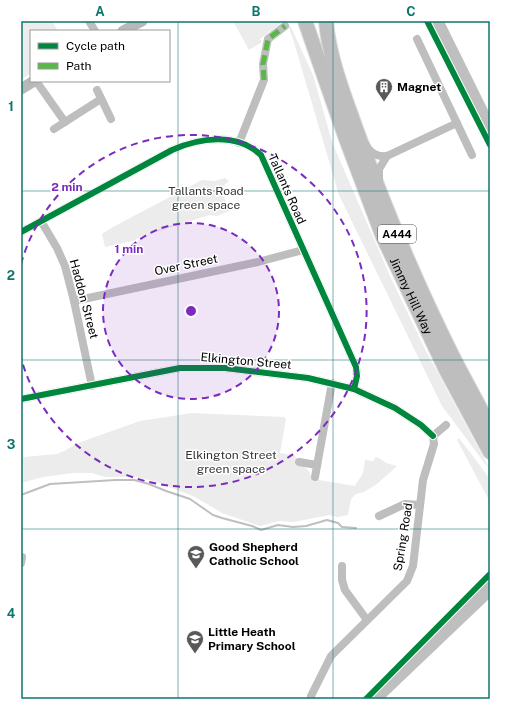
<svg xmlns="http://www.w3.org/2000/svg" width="511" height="720" viewBox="0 0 511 720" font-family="'Public Sans',sans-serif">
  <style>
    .green { fill: #ececec }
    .water { fill: #bfbfbf }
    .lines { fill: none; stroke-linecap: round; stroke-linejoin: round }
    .stream { stroke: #bfbfbf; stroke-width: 2 }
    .highway-casing { stroke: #dbdbdb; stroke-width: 16 }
    .street { stroke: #bebebe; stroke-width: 8 }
    .secondary { stroke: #b8b8b8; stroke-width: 11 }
    .highway { stroke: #bebebe; stroke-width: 14 }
    .quiet { stroke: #58b947; stroke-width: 5; stroke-dasharray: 10 5; stroke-linecap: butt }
    .cycleway-casing { stroke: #fff; stroke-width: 8 }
    .cycleway { stroke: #00873e; stroke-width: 6 }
    .grid { fill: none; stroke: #0f766e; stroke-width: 1; stroke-opacity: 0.55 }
    .ring { fill: none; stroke: #7b2cbf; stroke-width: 2; stroke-dasharray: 7 5 }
    .labels { text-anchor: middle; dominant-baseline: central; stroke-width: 3; stroke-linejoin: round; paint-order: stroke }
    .shield { fill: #fff; stroke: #4c4c4c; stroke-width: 1 }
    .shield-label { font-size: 11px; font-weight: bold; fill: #000 }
    .poi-label { font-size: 12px; font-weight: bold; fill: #000; stroke: #fff; text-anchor: start }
    .street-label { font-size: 12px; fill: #000; stroke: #fff }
    .park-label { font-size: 12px; fill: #333; stroke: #fff }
    .centre { fill: #7b2cbf; stroke: #fff; stroke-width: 2 }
    .ring-label { font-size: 12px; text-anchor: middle; font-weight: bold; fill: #7b2cbf; stroke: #fff; stroke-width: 3; stroke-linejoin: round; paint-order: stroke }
    .neatline { fill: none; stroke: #0f766e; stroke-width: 1.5 }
    .grid-label { font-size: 13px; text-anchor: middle; font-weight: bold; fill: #0f766e }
  </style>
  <rect width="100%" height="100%" fill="#fff"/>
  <g class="green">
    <polygon points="21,21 52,21 58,31 31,31 31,73 21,80"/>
    <polygon points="233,21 284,21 260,39 262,42 249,50"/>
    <polygon points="288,25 291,27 313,75 332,142 390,276 426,351 489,468 489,469 442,406 339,195 293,39"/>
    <polygon points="225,178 229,181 221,188 229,211 217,216 209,215 140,237 133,241 105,247 102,234 113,227 202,180 215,181"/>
    <path d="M192 413 284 417 286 419 280 453 296 456 295 465C303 466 310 468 311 477H315L319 480 355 486 363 473 365 460 374 461 375 457 379 458 386 463 397 466 377 484 364 492 356 494 351 499 348 515 337 517 329 515 294 522 279 521 260 526 222 513 195 497 157 482 136 477H105L92 473H73L43 477 21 483V456L24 457 57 454 64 451 78 443 140 421Z"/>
    <polygon points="459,438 490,479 490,502 457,440"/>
  </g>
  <g class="water">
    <polygon points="429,21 444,21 490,114 490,141"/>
    <polygon points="490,577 490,598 384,699 368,699"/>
  </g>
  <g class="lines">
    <polyline class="stream" points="21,495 50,484 116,480 134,480 149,484 166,491 190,499 213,515 222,518 252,526 261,530 278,525 293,527 306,526 327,520 338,523 342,527 356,528"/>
    <defs>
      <g id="highway">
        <path id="s1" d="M305 21 345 136 383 237 446 370 490 452"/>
        <path d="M326 21C329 57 343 92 355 126 383 204 415 281 452 355 464 379 478 403 490 427"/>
      </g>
    </defs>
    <use href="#highway" class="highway-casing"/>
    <g class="street">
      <polyline points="89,21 95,31"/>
      <polyline points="417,39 472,155"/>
      <polyline points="36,81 65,122"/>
      <polyline points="97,90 111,119"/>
      <polyline points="54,129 101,99"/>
      <polyline points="239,143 264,80 263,64 268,39 285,26"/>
      <path d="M366 145C370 153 377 157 387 156L457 123"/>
      <polyline points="379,181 379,169 387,156"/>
      <polyline points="41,221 57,248 65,266 74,301 92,386"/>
      <path d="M21 232 172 150C199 138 236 132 261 155L356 367 357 376 354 389"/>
      <polyline points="74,301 258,262 303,250"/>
      <polyline points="21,399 180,368 225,368 308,378 354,389 395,408 421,425 433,436"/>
      <polyline points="299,462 317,465"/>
      <polyline points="315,477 332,383"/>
      <polyline points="379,516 405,504 420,505"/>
      <polyline points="21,563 22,557"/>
      <polyline points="342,566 342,580 345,590 367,620"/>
      <polyline points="311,696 331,656 407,581 413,566 423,480 434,444 433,436 446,425"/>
    </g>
    <g class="secondary">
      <polyline points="123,31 142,21"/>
      <polyline points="21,89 34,81"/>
    </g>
    <use href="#highway" class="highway"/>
    <polyline class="quiet" points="264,80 263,64 268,39 285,26"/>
    <defs>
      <g id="cycleway">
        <polyline points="427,21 490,145"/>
        <path d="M21 232 172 150C199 138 236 132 261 155L356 367 357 376 354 389"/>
        <polyline points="21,399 180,368 225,368 308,378 354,389 395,408 421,425 433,436"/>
        <polyline points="366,699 490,574"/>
      </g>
    </defs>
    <use href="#cycleway" class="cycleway-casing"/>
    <use href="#cycleway" class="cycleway"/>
  </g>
  <path class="grid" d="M178 21V699M333 21V699M21 191H490M21 360H490M21 529H490"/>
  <circle cx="191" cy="311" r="88" fill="#7b2cbf" fill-opacity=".12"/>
  <g class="ring">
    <circle cx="191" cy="311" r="88"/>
    <path d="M21 264A176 176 0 1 1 21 358"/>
  </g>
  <defs>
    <symbol id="building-pin" viewBox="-11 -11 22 30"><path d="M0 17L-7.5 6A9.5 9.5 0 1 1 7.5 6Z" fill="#595959" stroke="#fff"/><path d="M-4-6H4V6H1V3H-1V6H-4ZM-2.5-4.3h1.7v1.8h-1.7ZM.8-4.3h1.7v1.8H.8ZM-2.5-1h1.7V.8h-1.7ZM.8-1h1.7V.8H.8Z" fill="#fff"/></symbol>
    <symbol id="school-pin" viewBox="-11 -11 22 30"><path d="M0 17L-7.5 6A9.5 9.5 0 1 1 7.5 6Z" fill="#595959" stroke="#fff"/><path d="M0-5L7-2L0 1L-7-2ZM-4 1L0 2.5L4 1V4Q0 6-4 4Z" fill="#fff"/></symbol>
  </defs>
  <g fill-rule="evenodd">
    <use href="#building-pin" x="374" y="77" width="20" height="27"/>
    <use href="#school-pin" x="186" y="544" width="20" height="27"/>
    <use href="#school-pin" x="185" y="629" width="20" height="27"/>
  </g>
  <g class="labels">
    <rect class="shield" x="378" y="225" width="38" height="18" rx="3"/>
    <g class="shield-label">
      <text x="397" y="234">A444</text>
    </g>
    <g class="poi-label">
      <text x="397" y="87">Magnet</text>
      <text x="209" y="547">Good Shepherd<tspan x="209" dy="14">Catholic School</tspan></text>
      <text x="208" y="632">Little Heath<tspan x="208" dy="14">Primary School</tspan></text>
    </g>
    <g class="street-label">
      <text transform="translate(287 189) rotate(66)">Tallants Road</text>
      <text transform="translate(186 265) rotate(-12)">Over Street</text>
      <text stroke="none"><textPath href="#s1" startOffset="295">Jimmy Hill Way</textPath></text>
      <text transform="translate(84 299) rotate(75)">Haddon Street</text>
      <text transform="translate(246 361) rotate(5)">Elkington Street</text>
      <text transform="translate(403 537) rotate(-81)">Spring Road</text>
    </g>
    <g class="park-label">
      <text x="206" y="191">Tallants Road<tspan x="206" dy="14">green space</tspan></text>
      <text x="231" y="455">Elkington Street<tspan x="231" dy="14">green space</tspan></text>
    </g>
  </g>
  <circle cx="191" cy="311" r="6" class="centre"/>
  <g class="ring-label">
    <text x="67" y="191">2 min</text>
    <text x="129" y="253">1 min</text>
  </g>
  <rect width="511" height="720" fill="none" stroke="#ffffff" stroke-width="44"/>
  <rect x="30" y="30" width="140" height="52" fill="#ffffff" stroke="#999999"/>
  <rect x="38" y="43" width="20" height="6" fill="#00873e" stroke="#999999"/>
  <text x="66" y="50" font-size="12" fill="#000000">Cycle path</text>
  <rect x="38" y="63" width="20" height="6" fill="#58b947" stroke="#999999"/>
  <text x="66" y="70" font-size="12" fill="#000000">Path</text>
  <rect x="22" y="22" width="467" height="676" class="neatline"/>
  <g class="grid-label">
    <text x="100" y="16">A</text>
    <text x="256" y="16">B</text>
    <text x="411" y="16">C</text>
    <text x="11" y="111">1</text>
    <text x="11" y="280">2</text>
    <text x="11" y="449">3</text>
    <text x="11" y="618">4</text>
  </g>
</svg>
